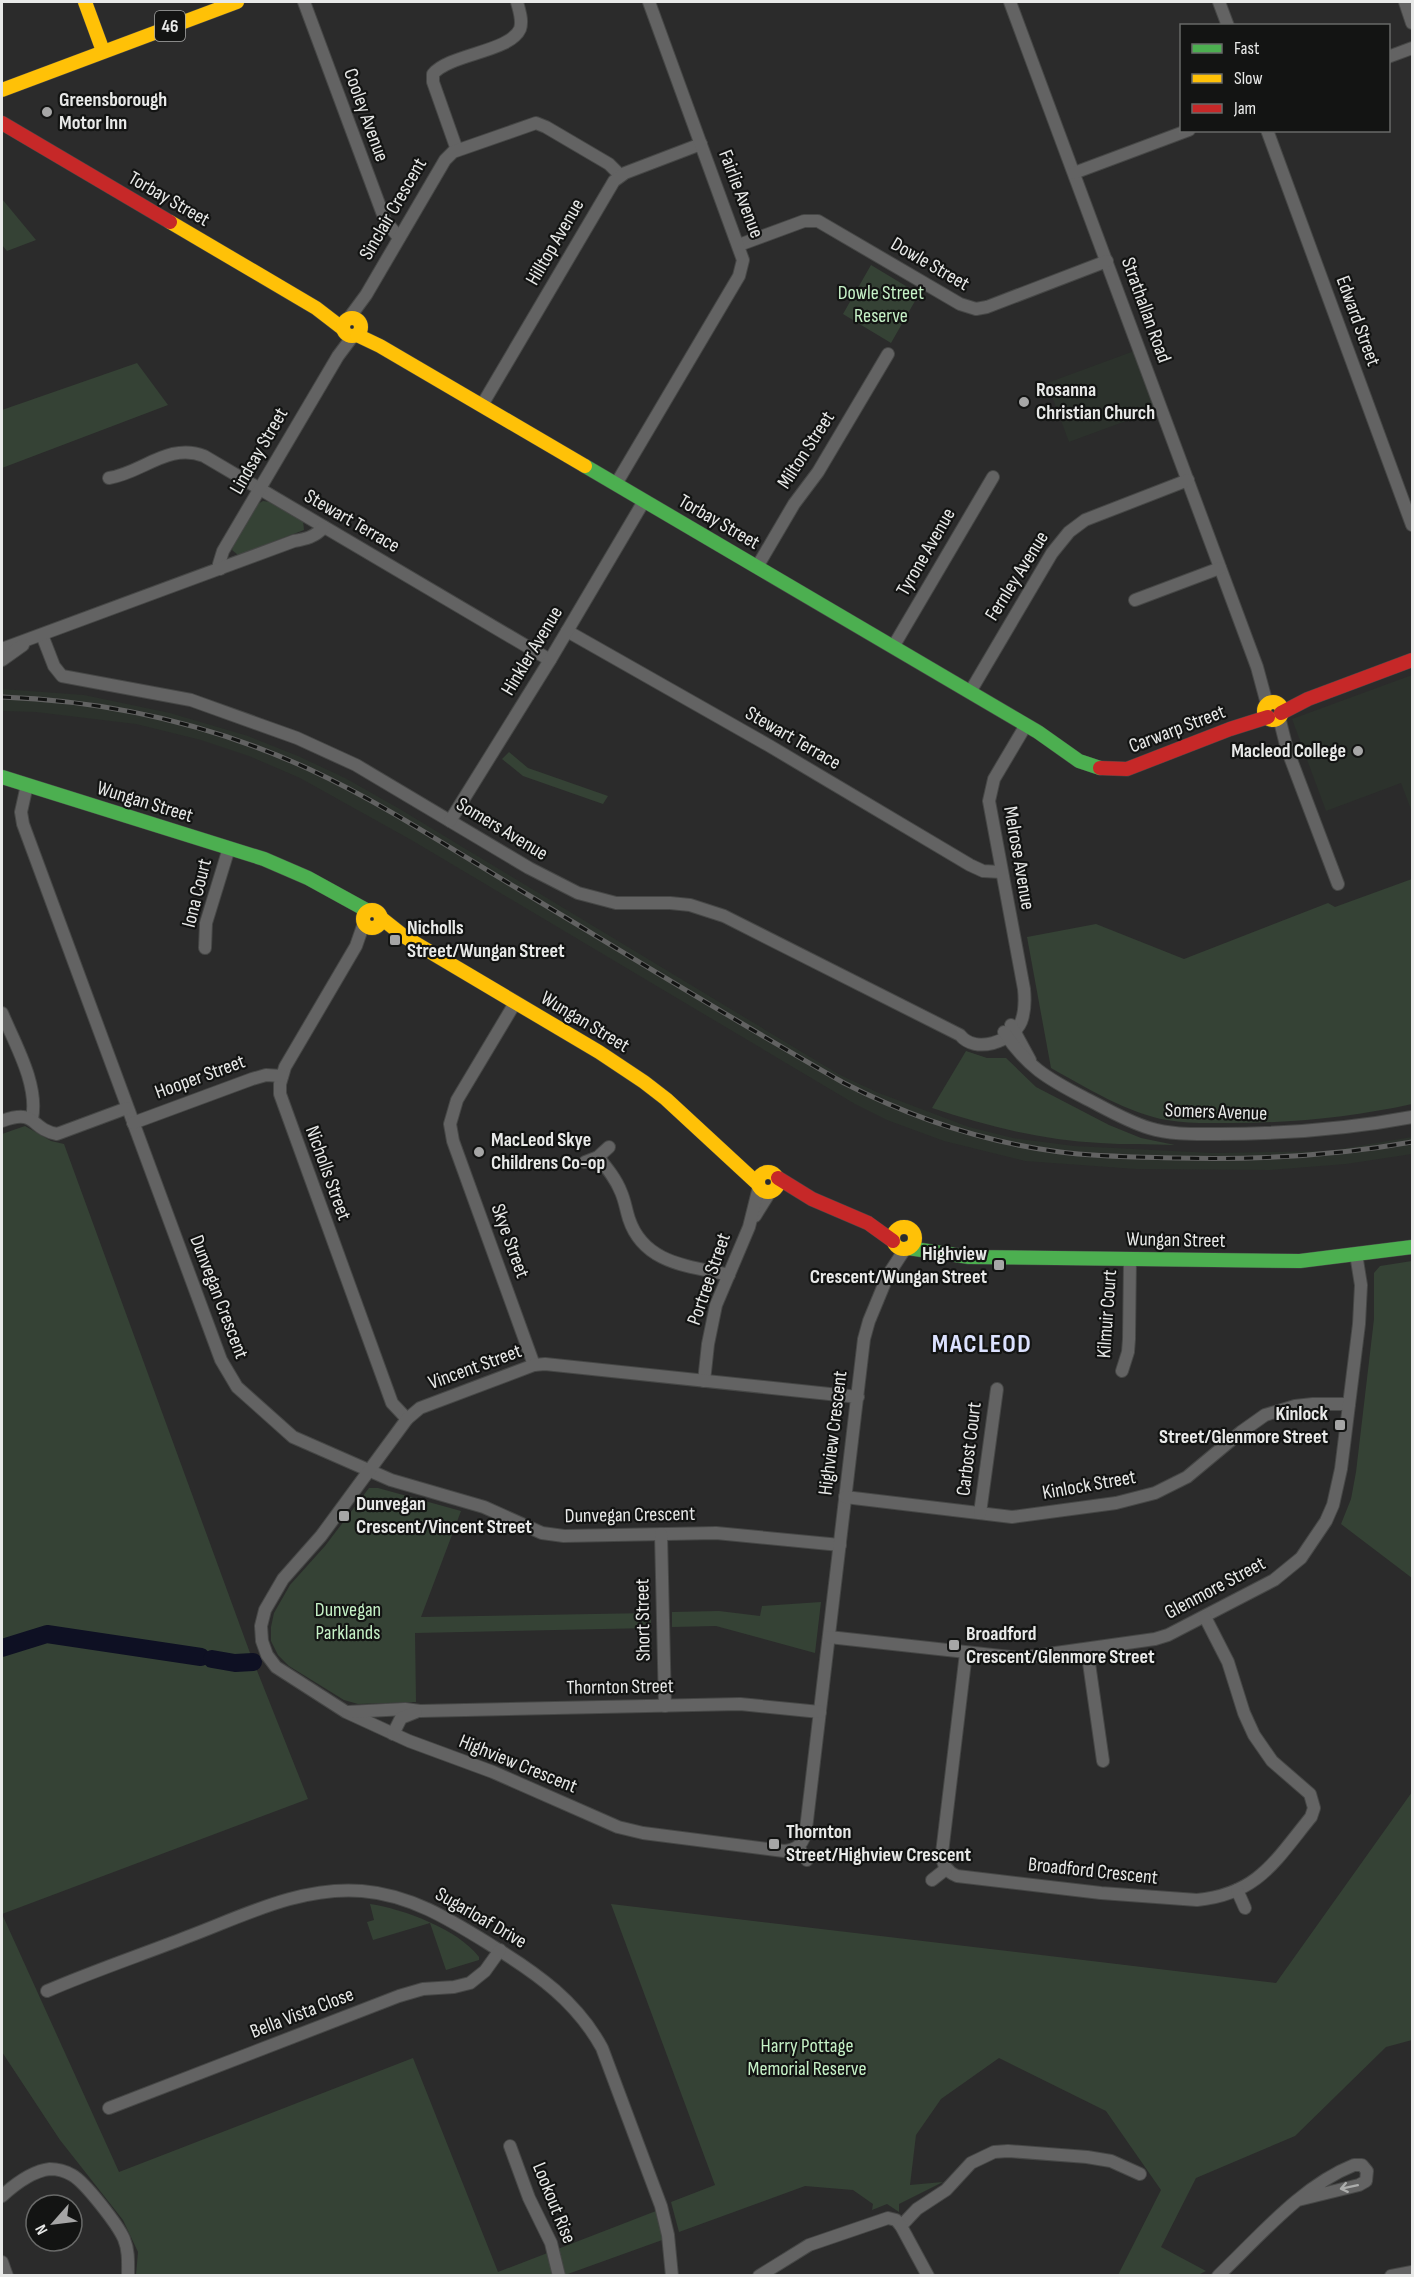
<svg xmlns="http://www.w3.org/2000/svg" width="1414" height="2277" viewBox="0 0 1414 2277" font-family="'Sofia Sans Condensed',sans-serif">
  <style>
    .built { fill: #2c322c }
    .green { fill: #354235 }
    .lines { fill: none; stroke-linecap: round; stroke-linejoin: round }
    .river { stroke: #0e1023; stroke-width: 18 }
    .street-casing { stroke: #464746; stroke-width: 14 }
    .fast-casing { stroke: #464746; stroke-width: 15 }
    .slow-casing { stroke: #464746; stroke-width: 15 }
    .jam-casing { stroke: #464746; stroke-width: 15 }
    .street { stroke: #636363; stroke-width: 12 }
    .fast { stroke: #4caf50; stroke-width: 14 }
    .slow { stroke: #ffc107; stroke-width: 14 }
    .jam { stroke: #c62828; stroke-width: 14 }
    .rail-casing { stroke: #626262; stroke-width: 5 }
    .rail { stroke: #131413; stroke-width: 3; stroke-dasharray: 9; stroke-linecap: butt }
    .oneway { stroke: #acadac }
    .poi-dot { fill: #a6a6a6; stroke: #131413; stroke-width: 2 }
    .labels { text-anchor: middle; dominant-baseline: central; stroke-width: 4.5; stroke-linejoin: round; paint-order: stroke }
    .shield { fill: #131413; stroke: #a8a9a8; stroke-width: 1.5 }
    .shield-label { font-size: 18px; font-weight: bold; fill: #e8e9e8 }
    .poi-label { font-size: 20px; font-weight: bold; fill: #e8e9e8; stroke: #131413; text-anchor: start }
    .street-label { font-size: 20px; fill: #e8e9e8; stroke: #131413 }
    .park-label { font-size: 20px; fill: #c6f2c7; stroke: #131413 }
    .district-label { font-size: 26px; font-weight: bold; letter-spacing: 1.5px; fill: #dce2ff; stroke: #131413 }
  </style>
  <rect width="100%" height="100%" fill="#2b2b2b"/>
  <g class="built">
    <polygon points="1134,351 1156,410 1069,442 1047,383"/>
    <polygon points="1412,675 1412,812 1401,783 1326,811 1292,719"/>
    <polygon points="2,689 84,695 170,713 248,736 298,756 345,778 398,808 840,1075 879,1093 969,1127 1013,1138 1074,1146 1213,1153 1328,1151 1412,1137 1412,1154 1346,1164 1270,1170 1136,1169 1025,1161 944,1141 887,1120 855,1104 413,841 300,778 249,756 201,740 136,724 36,712 2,711"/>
  </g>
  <g class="green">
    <polygon points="2,199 36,240 7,251 2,245"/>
    <polygon points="871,265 919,294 891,343 843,314"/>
    <polygon points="137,363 168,405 2,468 2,410"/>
    <polygon points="263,501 270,502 303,521 304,530 238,555 232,550 233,546 256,505"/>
    <polygon points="509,752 528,768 608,796 603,804 523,776 502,759"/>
    <path d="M1412 879V1104C1353 1117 1292 1123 1231 1123 1210 1123 1188 1124 1167 1120 1129 1114 1085 1087 1051 1068L1027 937 1096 924 1184 959 1328 903 1335 907Z"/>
    <path d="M966 1051 987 1058H1006L1036 1087 1109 1125 1141 1138 1175 1145C1150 1144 1125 1145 1100 1143 1042 1140 986 1126 932 1108Z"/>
    <polygon points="25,1126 51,1141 64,1144 250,1653 308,1799 2,1914 2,1134"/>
    <polygon points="1412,1261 1412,1578 1341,1524 1351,1499 1356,1472 1374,1319 1374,1273 1380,1266"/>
    <polygon points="369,1488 378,1488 461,1511 421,1617 651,1613 651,1628 415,1633 416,1702 358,1704 344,1700 289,1666 278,1655 271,1641 271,1627 274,1613 290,1585 325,1546"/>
    <polygon points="821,1602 815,1653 716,1626 672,1627 672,1612 719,1611 760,1616 762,1606"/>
    <polygon points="1412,1792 1412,2040 1386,2047 1295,2136 1196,2178 1161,2247 1206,2271 1198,2275 1118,2275 1161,2190 1106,2111 999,2058 941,2099 916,2135 910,2185 943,2182 899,2204 899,2212 887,2204 872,2210 873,2204 853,2190 805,2186 679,2232 671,2202 715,2185 611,1904 1276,1983"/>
    <path d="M370 1904C403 1909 458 1929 479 1957V1960L446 1970 430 1923 373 1940 367 1922 374 1920Z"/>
    <polygon points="2,1914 119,2172 413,2058 498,2272 656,2211 665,2239 565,2275 136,2275 138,2252 123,2220 60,2140 2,2052"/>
  </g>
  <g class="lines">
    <g class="river">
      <polyline points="2,1648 47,1634 201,1657"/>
      <polyline points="212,1659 235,1663 253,1662"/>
    </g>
    <defs>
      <g id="street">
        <polyline points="304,2 385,220 399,238"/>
        <polyline points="1010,2 1257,667 1267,704"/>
        <polyline points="1219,2 1228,26"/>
        <polyline points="1405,2 1412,23"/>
        <polyline points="1388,57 1412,48"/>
        <polyline points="1267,130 1412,525"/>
        <path d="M457 150 433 82V74C449 54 510 52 520 29 523 20 519 10 517 2"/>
        <polyline points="1074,173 1189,130"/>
        <polyline points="739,245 804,221 818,221 960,304 976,309 987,307 1107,261"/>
        <polyline points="349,318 366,295 445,160 453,152 536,123 546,127 609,164 620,175"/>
        <polyline points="482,405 614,181 625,173 701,144"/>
        <path d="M109 478C142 473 169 442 204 456L550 660"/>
        <polyline points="616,484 739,276 743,260 649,2"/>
        <polyline points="757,567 794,504 818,472 888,354"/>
        <polyline points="220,569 219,564 223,551 338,356 353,336"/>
        <polyline points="1135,600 1220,568"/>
        <polyline points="567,631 768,745 970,865 983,871 1001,872"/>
        <path d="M42 635 54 666 62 676 191 700 297 738 356 765 529 868 578 893 616 903H670L690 905 724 916 960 1035C975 1054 1012 1042 1021 1022 1025 1012 1025 999 1024 989L989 801 994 779 1026 725"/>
        <polyline points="893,647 993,477"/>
        <path d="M2 649 294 541C306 539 315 537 324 527"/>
        <polyline points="2,660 23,645"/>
        <polyline points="970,692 1052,553 1069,532 1085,520 1188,480"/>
        <polyline points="1279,717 1287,749 1338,884"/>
        <polyline points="27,785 21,812 23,824 221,1360 237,1387 293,1437 391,1480 484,1507 542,1533 564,1536 716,1533 840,1545"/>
        <polyline points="450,821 550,660 644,501"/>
        <polyline points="364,923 356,946 285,1067 280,1084 280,1094 392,1403 407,1419"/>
        <polyline points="205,948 206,923 229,848"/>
        <polyline points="515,1003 457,1100 450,1124 453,1141 534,1365"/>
        <path d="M2 1013C15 1044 39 1085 32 1119"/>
        <polyline points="1011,1025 1030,1060"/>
        <path d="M1004 1032C1026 1066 1048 1079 1083 1097 1105 1108 1126 1121 1149 1128 1171 1135 1195 1134 1217 1134 1283 1134 1348 1129 1412 1117"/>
        <path d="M2 1121C38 1108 29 1129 57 1134L127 1108"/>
        <polyline points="133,1123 252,1079 266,1075 282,1076"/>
        <path d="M598 1157C607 1168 616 1179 621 1192 625 1201 626 1210 629 1219 644 1264 689 1266 729 1275"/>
        <polyline points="585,1162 598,1157 609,1147"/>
        <polyline points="755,1216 770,1192"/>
        <polyline points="1122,1371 1128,1352 1129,1339 1130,1259"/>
        <polyline points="704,1381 708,1344 716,1305 749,1227 759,1187"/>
        <path d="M858 1397 545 1364 534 1365 420 1408 407 1419 321 1536 283 1579 265 1610 261 1626 262 1641 267 1655 276 1667 346 1712 409 1741 493 1772 618 1827 643 1833 784 1851C799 1850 804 1842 806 1829L864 1339 869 1321 888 1275 905 1249"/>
        <polyline points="845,1497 1012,1517 1116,1503 1155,1493 1187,1477 1241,1432 1265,1415 1295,1406 1313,1404 1349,1404"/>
        <polyline points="980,1513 997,1389"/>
        <polyline points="661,1534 665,1706"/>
        <polyline points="829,1637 1020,1658 1155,1639 1168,1635 1274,1580 1301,1558 1326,1521 1333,1505 1341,1469 1359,1324 1361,1285 1356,1254"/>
        <polyline points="1087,1649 1103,1761"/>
        <path d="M966 1653 942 1853C942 1864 947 1872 957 1876L1101 1893 1197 1900C1258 1894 1275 1861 1311 1817L1314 1808 1310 1794 1272 1761 1254 1735 1244 1713 1228 1662 1205 1617"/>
        <polyline points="348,1712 405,1709 420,1711 740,1704 820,1712"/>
        <polyline points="393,1734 401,1718 416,1712"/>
        <polyline points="798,1847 807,1860"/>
        <polyline points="932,1880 946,1869"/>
        <polyline points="1237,1890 1245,1908"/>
        <path d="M47 1991C93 1971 141 1955 187 1937 243 1916 300 1886 362 1891 412 1895 452 1921 494 1947 538 1974 577 2002 602 2048L661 2206 668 2235 672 2276"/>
        <polyline points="109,2108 399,1996 423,1989 454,1987 470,1983 485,1971 500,1950"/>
        <polyline points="510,2146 529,2198 551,2243 559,2276"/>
        <path d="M2 2196C14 2185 32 2171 50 2169 57 2169 65 2171 72 2175 85 2182 118 2225 124 2239 129 2251 128 2263 128 2276"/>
        <polyline points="901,2226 917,2209 946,2190 971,2163 994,2152 1008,2151 1087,2157 1111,2161 1140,2174"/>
        <polyline points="2,2262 7,2276"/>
        <polyline points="759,2276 809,2245 888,2218 896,2220 901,2226 928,2276"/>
        <path d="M1218 2276C1259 2237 1301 2186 1354 2165H1362L1367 2171 1366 2181 1359 2185 1298 2200"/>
        <polyline points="1391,2276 1412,2272"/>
      </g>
      <g id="fast">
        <polyline points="585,466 1038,732 1079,761 1100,768"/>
        <polyline points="2,777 264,859 308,878 368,911"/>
        <polyline points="908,1248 969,1257 1300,1261 1412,1247"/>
      </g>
      <g id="slow">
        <polyline points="85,2 103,51"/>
        <polyline points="2,90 237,2"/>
        <polyline points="170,222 316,308 342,328"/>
        <circle cx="352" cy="327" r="9"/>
        <polyline points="357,335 380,346 585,466"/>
        <circle cx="1273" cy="711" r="9"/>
        <circle cx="372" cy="919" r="9"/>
        <polyline points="381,918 405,937 599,1052 644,1082 666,1099 758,1184"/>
        <circle cx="768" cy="1182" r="10"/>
        <circle cx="904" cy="1238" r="11"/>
      </g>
      <g id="jam">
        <polyline points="2,123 170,222"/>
        <polyline points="1281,713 1308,699 1412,660"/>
        <polyline points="1100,768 1127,769 1230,729 1268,717"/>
        <polyline points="778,1178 812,1199 868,1223 893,1241"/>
      </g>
    </defs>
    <use href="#street" class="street-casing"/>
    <use href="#fast" class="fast-casing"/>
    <use href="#slow" class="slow-casing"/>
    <use href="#jam" class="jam-casing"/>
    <use href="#street" class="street"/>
    <use href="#fast" class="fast"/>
    <use href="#slow" class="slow"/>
    <use href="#jam" class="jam"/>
    <defs>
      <path id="rail" d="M2 697C109 701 214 725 311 770 384 804 451 849 520 890 628 955 735 1021 844 1083 912 1118 984 1142 1060 1152 1099 1157 1138 1157 1177 1158 1257 1160 1334 1156 1412 1142"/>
    </defs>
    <use href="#rail" class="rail-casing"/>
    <use href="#rail" class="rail"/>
  </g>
  <defs><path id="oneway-shaft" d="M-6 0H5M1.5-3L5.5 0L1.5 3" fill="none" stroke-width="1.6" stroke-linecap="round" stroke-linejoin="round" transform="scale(1.5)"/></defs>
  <use class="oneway" href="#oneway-shaft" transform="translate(1349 2187) rotate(168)"/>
  <g class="poi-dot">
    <circle cx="47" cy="112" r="6"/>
    <circle cx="1024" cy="402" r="6"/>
    <circle cx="1358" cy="751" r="6"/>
    <rect x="389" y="934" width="12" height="12" rx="3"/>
    <circle cx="479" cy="1152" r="6"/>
    <rect x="993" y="1259" width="12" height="12" rx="3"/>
    <rect x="1334" y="1419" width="12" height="12" rx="3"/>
    <rect x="338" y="1510" width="12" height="12" rx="3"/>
    <rect x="948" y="1639" width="12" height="12" rx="3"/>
    <rect x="768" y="1838" width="12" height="12" rx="3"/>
  </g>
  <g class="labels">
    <rect class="shield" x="155" y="11" width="30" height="30" rx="4.5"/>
    <g class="shield-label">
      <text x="170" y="26">46</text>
    </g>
    <g class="poi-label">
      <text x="59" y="100">Greensborough<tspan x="59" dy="23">Motor Inn</tspan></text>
      <text x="1036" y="390">Rosanna<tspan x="1036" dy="23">Christian Church</tspan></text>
      <text x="1346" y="751" text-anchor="end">Macleod College</text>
      <text x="407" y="928">Nicholls<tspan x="407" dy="23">Street/Wungan Street</tspan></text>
      <text x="491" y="1140">MacLeod Skye<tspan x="491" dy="23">Childrens Co-op</tspan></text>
      <text x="987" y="1254" text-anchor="end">Highview<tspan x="987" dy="23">Crescent/Wungan Street</tspan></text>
      <text x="1328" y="1414" text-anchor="end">Kinlock<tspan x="1328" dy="23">Street/Glenmore Street</tspan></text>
      <text x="356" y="1504">Dunvegan<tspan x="356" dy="23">Crescent/Vincent Street</tspan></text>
      <text x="966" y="1634">Broadford<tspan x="966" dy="23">Crescent/Glenmore Street</tspan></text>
      <text x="786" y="1832">Thornton<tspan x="786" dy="23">Street/Highview Crescent</tspan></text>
    </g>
    <g class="street-label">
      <text transform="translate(366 115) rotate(70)">Cooley Avenue</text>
      <text transform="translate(741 194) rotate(69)">Fairlie Avenue</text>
      <text transform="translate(169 199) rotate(30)">Torbay Street</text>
      <text transform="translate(393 209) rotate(-60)">Sinclair Crescent</text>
      <text transform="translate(555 242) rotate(-60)">Hilltop Avenue</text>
      <text transform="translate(930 264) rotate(30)">Dowle Street</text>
      <text transform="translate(1146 310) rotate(70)">Strathallan Road</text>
      <text transform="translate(1358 321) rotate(70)">Edward Street</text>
      <text transform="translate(806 450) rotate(-57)">Milton Street</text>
      <text transform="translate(259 451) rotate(-60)">Lindsay Street</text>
      <text transform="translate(352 521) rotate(30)">Stewart Terrace</text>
      <text transform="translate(719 522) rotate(30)">Torbay Street</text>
      <text transform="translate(926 552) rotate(-60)">Tyrone Avenue</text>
      <text transform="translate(1017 576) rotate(-58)">Fernley Avenue</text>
      <text transform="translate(532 651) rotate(-59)">Hinkler Avenue</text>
      <text transform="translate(1177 729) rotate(-21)">Carwarp Street</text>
      <text transform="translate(793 738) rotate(30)">Stewart Terrace</text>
      <text transform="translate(145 802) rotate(17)">Wungan Street</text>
      <text transform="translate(502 829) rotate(31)">Somers Avenue</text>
      <text transform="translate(1019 858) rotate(80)">Melrose Avenue</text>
      <text transform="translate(197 893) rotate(-76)">Iona Court</text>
      <text transform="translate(585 1022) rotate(31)">Wungan Street</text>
      <text transform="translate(200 1077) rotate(-20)">Hooper Street</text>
      <text transform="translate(1216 1112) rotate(2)">Somers Avenue</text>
      <text transform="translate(328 1173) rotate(70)">Nicholls Street</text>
      <text transform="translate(1176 1240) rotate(1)">Wungan Street</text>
      <text transform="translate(510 1241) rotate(70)">Skye Street</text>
      <text transform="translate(709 1279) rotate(-71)">Portree Street</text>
      <text transform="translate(219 1297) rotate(69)">Dunvegan Crescent</text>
      <text transform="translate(1107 1314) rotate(-86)">Kilmuir Court</text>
      <text transform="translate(475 1367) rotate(-20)">Vincent Street</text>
      <text transform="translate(833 1433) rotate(-83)">Highview Crescent</text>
      <text transform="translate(969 1449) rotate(-83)">Carbost Court</text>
      <text transform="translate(1089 1485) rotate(-10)">Kinlock Street</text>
      <text transform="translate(630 1515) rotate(-1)">Dunvegan Crescent</text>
      <text transform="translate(1215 1588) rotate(-28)">Glenmore Street</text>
      <text transform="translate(643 1620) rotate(-91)">Short Street</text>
      <text transform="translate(620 1687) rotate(-1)">Thornton Street</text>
      <text transform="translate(518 1764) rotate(22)">Highview Crescent</text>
      <text transform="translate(1093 1871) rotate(6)">Broadford Crescent</text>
      <text transform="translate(481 1918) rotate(30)">Sugarloaf Drive</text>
      <text transform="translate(302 2013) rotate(-21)">Bella Vista Close</text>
      <text transform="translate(554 2203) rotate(68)">Lookout Rise</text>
    </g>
    <g class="park-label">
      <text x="881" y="293">Dowle Street<tspan x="881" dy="23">Reserve</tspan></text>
      <text x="348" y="1610">Dunvegan<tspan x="348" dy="23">Parklands</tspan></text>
      <text x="807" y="2046">Harry Pottage<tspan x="807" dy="23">Memorial Reserve</tspan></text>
    </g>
    <g class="district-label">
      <text x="982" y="1344">MACLEOD</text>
    </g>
  </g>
  <rect width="1414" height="2277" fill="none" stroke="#e8e9e8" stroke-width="6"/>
  <rect x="1180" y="24" width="210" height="108" fill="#131413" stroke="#686968" stroke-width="1.5"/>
  <rect x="1192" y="44" width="30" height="9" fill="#4caf50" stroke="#686968" stroke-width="1.5"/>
  <text x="1234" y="54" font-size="18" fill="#e8e9e8">Fast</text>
  <rect x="1192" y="74" width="30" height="9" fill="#ffc107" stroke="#686968" stroke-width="1.5"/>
  <text x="1234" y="84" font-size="18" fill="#e8e9e8">Slow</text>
  <rect x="1192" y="104" width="30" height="9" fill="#c62828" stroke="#686968" stroke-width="1.5"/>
  <text x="1234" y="114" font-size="18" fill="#e8e9e8">Jam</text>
  <g transform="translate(54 2223) rotate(242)"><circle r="28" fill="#131413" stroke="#686968" stroke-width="1.5"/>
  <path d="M0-4.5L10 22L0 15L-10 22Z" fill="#a6a6a6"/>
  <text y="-9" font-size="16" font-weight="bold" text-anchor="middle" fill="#e8e9e8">N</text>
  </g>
</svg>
